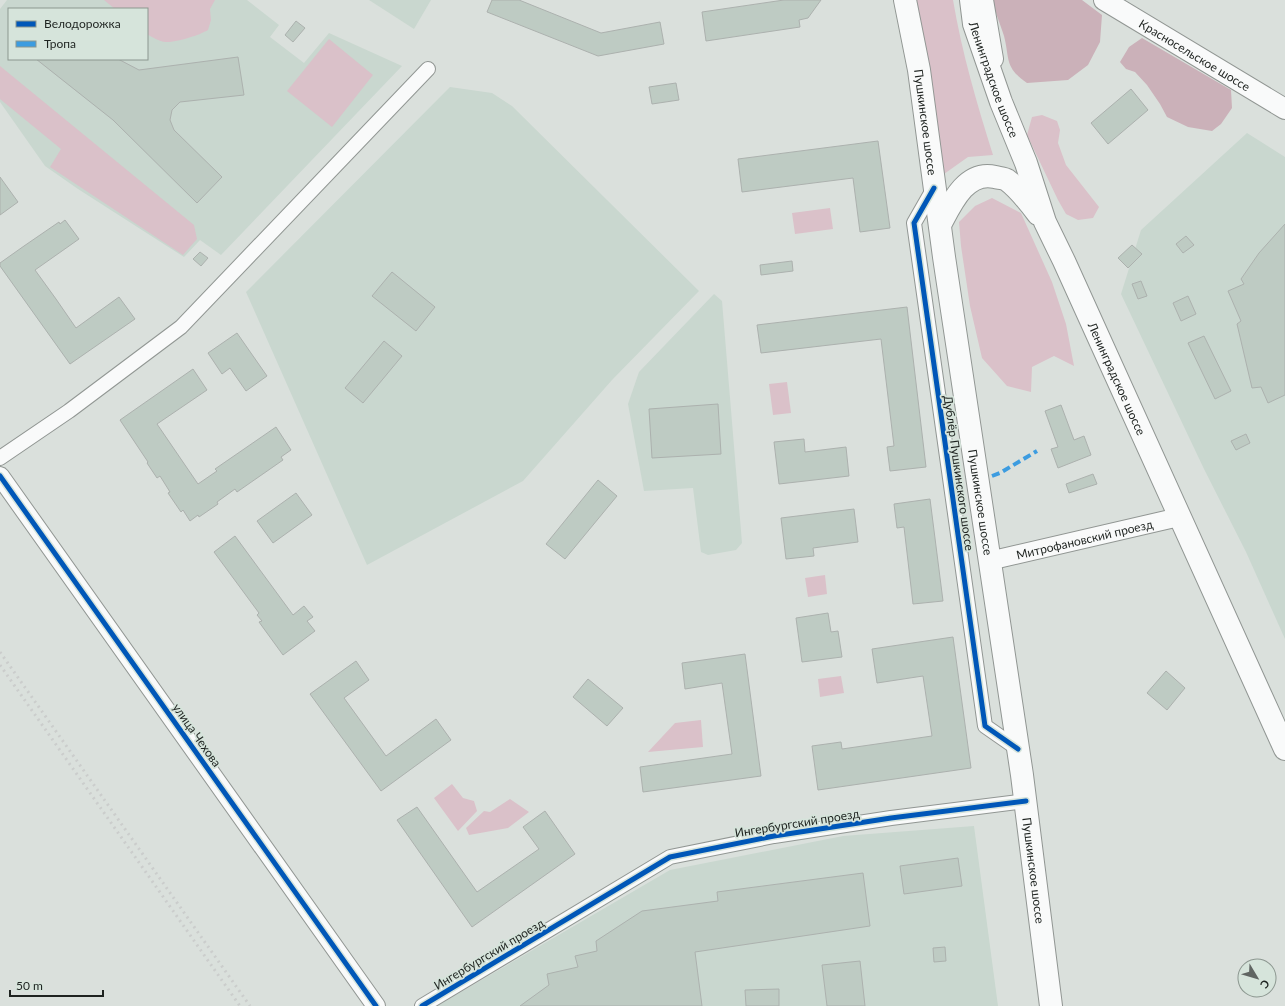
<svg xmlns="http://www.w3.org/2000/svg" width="1285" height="1006" viewBox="0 0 1285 1006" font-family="Lato,sans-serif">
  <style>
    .built { fill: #c9d7cf; fill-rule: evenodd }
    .green { fill: #dac1c9 }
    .forest { fill: #cbb1b9 }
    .building { fill: #becbc3; stroke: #acb1ae }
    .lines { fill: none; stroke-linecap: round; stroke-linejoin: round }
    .minor-casing { stroke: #919693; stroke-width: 16 }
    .tertiary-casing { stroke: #919693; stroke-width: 20 }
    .secondary-casing { stroke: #919693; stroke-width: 22 }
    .primary-casing { stroke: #919693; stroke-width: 24 }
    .minor { stroke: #f9fafa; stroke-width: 14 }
    .tertiary { stroke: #f9fafa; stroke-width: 18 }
    .secondary { stroke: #f9fafa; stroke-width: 20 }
    .primary { stroke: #f9fafa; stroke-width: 22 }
    .rail { stroke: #cbcdcc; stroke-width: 3; stroke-dasharray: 2 4; stroke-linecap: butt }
    .quiet { stroke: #3c9ce0; stroke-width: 4; stroke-dasharray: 8 4; stroke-linecap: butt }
    .cycleway-casing { stroke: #d6e4db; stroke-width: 8 }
    .cycleway { stroke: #0057b8; stroke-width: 5 }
    .labels { text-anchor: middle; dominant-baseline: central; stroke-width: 3.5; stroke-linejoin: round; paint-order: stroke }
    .street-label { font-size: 12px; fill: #1e2320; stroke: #d6e4db }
  </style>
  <rect width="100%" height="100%" fill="#dae0dc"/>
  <g class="built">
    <path d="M7 0H247L279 25 270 37 304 63 329 33 402 66 221 255 200 240 184 257 78 189 45 166 0 102V9ZM9 9H147V59H9Z"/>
    <polygon points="369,0 431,0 414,29"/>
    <polygon points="450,87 492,93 512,106 699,291 612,380 523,481 367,565 246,292"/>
    <polygon points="1247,133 1285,157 1285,639 1246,552 1204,469 1121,294 1141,230"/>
    <polygon points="714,294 722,301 742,543 736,550 708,555 701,552 693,488 644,491 628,404 639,372"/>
    <polygon points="974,826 998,1006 437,1006 670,870 843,836"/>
  </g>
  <g class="green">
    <path d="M104 0H215L210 9 211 20 208 30C200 35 175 43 165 42 158 41 152 37 147 34V9H115Z"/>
    <path d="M916 0H953C962 53 977 104 993 155L968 157 944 174Z"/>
    <polygon points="329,39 373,75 332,127 287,91"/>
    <polygon points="0,66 194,225 197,239 183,255 50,167 61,149 0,99"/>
    <polygon points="1042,115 1057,121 1060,130 1058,143 1066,165 1099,207 1093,218 1078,220 1066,214 1058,200 1027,135 1032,117"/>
    <polygon points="992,198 1021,213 1052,282 1066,324 1074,366 1054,356 1032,367 1031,392 1007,386 982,358 970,306 961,246 959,222 975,206"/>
    <polygon points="830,208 833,229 795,234 792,213"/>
    <polygon points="787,382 791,413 773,415 769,384"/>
    <polygon points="825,575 827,594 808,597 805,578"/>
    <polygon points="841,676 844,693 820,697 818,679"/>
    <polygon points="701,720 703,747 648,752 675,723"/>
    <polygon points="452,784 463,798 474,801 477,811 458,831 434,798"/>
    <polygon points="510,799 529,812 508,828 469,835 466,828 484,811 490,812"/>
  </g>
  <g class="forest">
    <path d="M993 0H1082L1102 15 1100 42 1088 65 1068 80 1027 83C1004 67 1010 59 1004 36 1000 23 995 13 993 0Z"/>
    <polygon points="1142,38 1231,90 1232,108 1221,124 1212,131 1188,127 1167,117 1160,104 1147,85 1135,72 1126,69 1120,62 1129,47"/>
  </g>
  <g class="building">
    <polygon points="492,0 519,0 601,33 660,22 664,44 598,56 487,12"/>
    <polygon points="784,0 821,0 808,18 799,20 800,27 706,41 702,12"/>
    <polygon points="296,21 305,28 293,42 285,35"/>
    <polygon points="238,57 244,95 180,102 172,110 170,120 174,130 222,177 197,203 113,120 36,59 118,59 139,70"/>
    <polygon points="676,83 679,100 652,104 649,87"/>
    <polygon points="1131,89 1148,110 1108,144 1091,123"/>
    <polygon points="878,141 890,228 860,232 853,178 742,192 738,159"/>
    <polygon points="0,177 18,202 0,215"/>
    <polygon points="65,220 79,239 35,270 56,299 76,328 119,297 135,319 70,364 0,266 0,263 24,246 59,222 60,224"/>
    <polygon points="1285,224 1285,395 1268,403 1261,387 1252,388 1237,324 1241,321 1228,291 1244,284 1241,279 1259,253"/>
    <polygon points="1186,236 1194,245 1183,253 1176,244"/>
    <polygon points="1132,245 1142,254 1128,268 1118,258"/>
    <polygon points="200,252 208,258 201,266 193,259"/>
    <polygon points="792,261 793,271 761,275 760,265"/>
    <polygon points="392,272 435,307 416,331 372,296"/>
    <polygon points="1141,281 1147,296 1138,299 1132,284"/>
    <polygon points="1188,296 1196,314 1181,321 1173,303"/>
    <polygon points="907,307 926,467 890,471 887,447 894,446 881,339 761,353 757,325"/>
    <polygon points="237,333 267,376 246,391 230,368 222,374 208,353"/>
    <polygon points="1204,336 1231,391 1215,399 1188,343"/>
    <polygon points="384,341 402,356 363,403 345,388"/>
    <polygon points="193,369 207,390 157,424 198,484 217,471 215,469 276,427 291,450 281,457 283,460 237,492 235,489 217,502 218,504 199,517 198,515 190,521 183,510 181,512 168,493 170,492 160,476 157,478 147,463 148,462 120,420"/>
    <polygon points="718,404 721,454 652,458 649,409"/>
    <polygon points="1061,405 1074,440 1084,436 1091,455 1058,468 1051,449 1058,447 1045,411"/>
    <polygon points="1246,434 1250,443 1236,450 1231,441"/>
    <polygon points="804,439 805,452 846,447 849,476 779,484 774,442"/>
    <polygon points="1093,474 1097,484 1069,493 1066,484"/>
    <polygon points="598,480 617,496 565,559 546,544"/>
    <polygon points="296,493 312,515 273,543 257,521"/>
    <polygon points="930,499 943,601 913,604 904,527 897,528 894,504"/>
    <polygon points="854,509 858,542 813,548 814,556 786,559 781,518"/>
    <polygon points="235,536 293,615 304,606 313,617 307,621 315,631 283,655 259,622 262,621 257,615 259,613 214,552"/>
    <polygon points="828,613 831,632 838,631 842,657 802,662 796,618"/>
    <polygon points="953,637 971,768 818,790 812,746 841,742 842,749 932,736 923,676 877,683 872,649"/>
    <polygon points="745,654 761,776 643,792 640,767 732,754 722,683 685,689 682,663"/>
    <polygon points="356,661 369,680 344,698 386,756 436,719 451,740 381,791 310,694"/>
    <polygon points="1166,671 1185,688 1167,710 1147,693"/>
    <polygon points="588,679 623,708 607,726 573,697"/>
    <polygon points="417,807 477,892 539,849 523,827 545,811 575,854 472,927 397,820"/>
    <polygon points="958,858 962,886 904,894 900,866"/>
    <polygon points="863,873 870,926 695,952 702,1006 520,1006 549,985 547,974 578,967 575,956 597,951 596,941 642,911 718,901 717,892"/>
    <polygon points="945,947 946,961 934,962 933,948"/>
    <polygon points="860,961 865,1006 827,1006 822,965"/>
    <polygon points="779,989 779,1006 746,1006 745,990"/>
  </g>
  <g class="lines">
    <defs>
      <g id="minor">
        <polyline points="934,188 914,223 985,726 1018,749"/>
        <polyline points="0,458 69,411 181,327 428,69"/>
        <polyline points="422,1006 670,857 774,836 891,818 1026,801"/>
      </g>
      <g id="tertiary">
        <polyline points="0,476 376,1006"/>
        <path id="s1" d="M989 561 1179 517"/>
      </g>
      <g id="secondary">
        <polyline points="983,0 993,59"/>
        <path id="s2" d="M1104 0 1285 109"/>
      </g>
      <g id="primary">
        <path id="s3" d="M905 0 919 70 944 257 1022 775 1051 1006"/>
        <path id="s4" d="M971 0 974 24 1001 102 1026 163 1045 222 1064 261 1285 749"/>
        <path d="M940 225C951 204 966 170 995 177 999 178 1004 178 1007 180 1019 189 1029 202 1038 214"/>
      </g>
    </defs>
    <use href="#minor" class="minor-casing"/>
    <use href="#tertiary" class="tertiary-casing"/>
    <use href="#secondary" class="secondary-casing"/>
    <use href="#primary" class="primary-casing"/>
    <use href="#minor" class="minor"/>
    <use href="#tertiary" class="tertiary"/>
    <use href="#secondary" class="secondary"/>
    <use href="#primary" class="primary"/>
    <g class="rail">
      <polyline points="0,652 250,1006"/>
      <polyline points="0,665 240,1006"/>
    </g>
    <polyline class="quiet" points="992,476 1000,473 1037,451"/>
    <defs>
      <g id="cycleway">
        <polyline points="934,188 914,223 985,726 1018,749"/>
        <polyline points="0,476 376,1006"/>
        <polyline points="422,1006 670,857 774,836 891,818 1026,801"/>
      </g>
    </defs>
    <use href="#cycleway" class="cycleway-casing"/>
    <use href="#cycleway" class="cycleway"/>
  </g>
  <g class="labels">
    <g class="street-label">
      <text stroke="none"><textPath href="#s2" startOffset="106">Красносельское шоссе</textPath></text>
      <text stroke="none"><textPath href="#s4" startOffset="83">Ленинградское шоссе</textPath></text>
      <text stroke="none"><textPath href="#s3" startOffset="124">Пушкинское шоссе</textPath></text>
      <text stroke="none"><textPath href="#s4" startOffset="407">Ленинградское шоссе</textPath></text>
      <text transform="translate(959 473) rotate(82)">Дублёр Пушкинского шоссе</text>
      <text stroke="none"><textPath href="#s3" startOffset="508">Пушкинское шоссе</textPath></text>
      <text stroke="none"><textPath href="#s1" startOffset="98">Митрофановский проезд</textPath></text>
      <text transform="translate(197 735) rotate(55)">улица Чехова</text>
      <text transform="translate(797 823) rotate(-9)">Ингербургский проезд</text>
      <text stroke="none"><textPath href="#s3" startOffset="880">Пушкинское шоссе</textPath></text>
      <text transform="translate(489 954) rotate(-31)">Ингербургский проезд</text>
    </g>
  </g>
  <rect x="8" y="8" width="140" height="52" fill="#d6e4db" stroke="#8c9790"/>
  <rect x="16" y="21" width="20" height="6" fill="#0057b8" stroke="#8c9790"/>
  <text x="44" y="28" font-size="12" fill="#1e2320">Велодорожка</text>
  <rect x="16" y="41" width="20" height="6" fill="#3c9ce0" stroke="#8c9790"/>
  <text x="44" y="48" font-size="12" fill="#1e2320">Тропа</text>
  <g transform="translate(1257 978) rotate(128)"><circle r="19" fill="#d6e4db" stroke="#8c9790"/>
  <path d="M0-3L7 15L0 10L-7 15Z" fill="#606562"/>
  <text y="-6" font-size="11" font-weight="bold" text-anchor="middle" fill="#1e2320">С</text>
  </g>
  <path d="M10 990v6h93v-6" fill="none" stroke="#1e2320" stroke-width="2"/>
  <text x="16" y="990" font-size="12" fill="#1e2320" stroke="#d6e4db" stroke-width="3" paint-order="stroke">50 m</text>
</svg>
